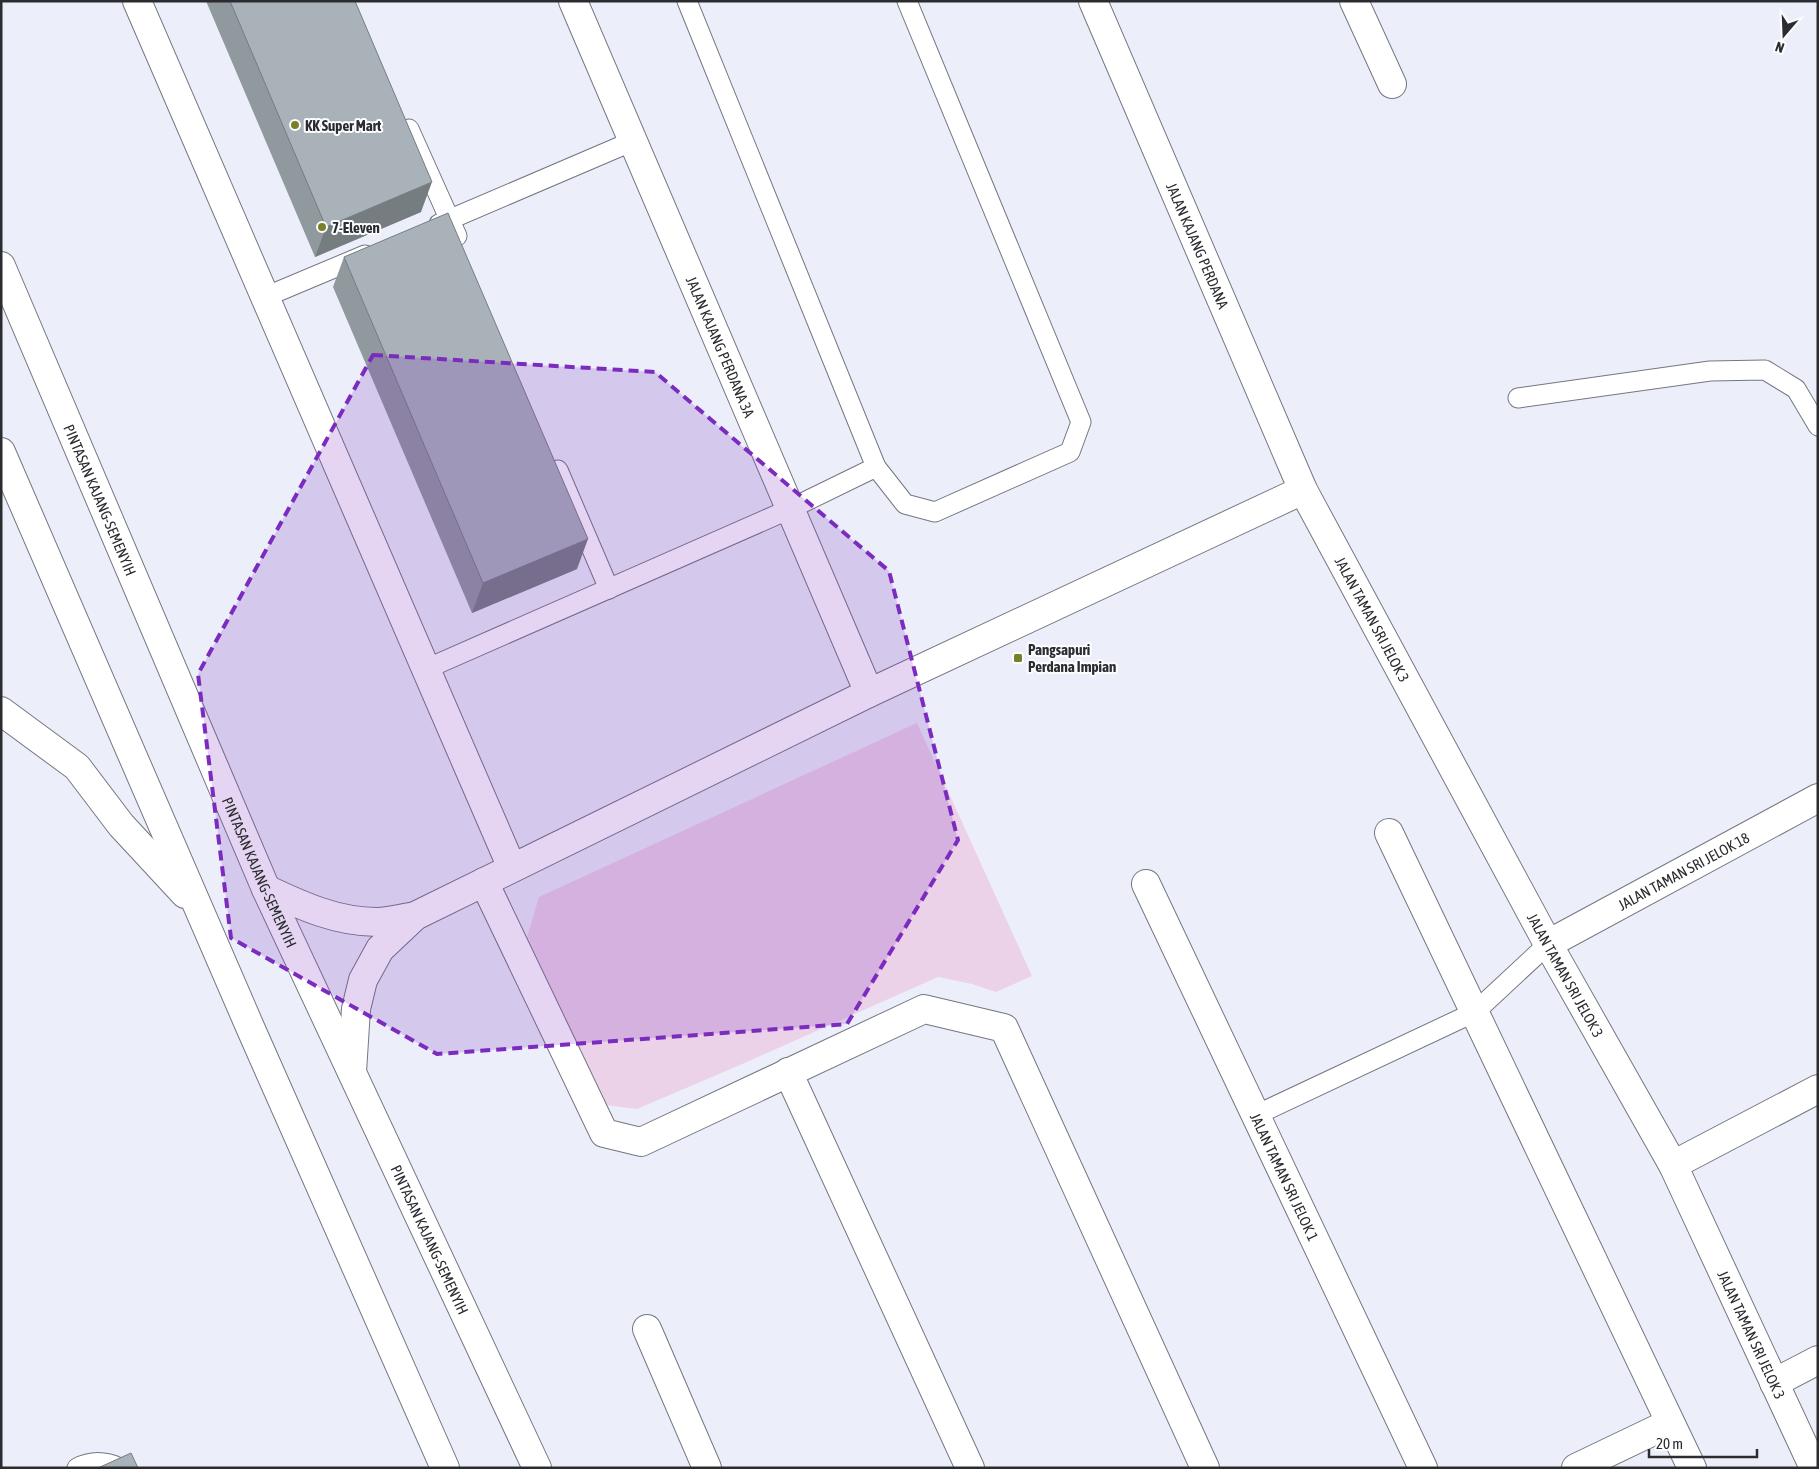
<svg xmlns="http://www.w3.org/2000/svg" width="1819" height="1469" viewBox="0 0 1819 1469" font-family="'Asap Condensed',sans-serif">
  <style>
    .green { fill: #ecd2e8 }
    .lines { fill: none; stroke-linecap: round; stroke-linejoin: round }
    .service-casing { stroke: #737780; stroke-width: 21 }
    .minor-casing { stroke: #737780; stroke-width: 30 }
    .trunk-casing { stroke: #737780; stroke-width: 30 }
    .service { stroke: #fff; stroke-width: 19 }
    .minor { stroke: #fff; stroke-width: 28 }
    .trunk { stroke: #fff; stroke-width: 28 }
    .wall { fill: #90999e }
    .shaded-wall { fill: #767d81 }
    .building { fill: #a8b2b8; stroke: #767d81 }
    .marked { fill: #7b2cbf; fill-opacity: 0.2; stroke: #7b2cbf; stroke-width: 4; stroke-dasharray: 10 6; stroke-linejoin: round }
    .poi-dot { fill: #79802a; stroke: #fcfdff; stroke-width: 2 }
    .labels { text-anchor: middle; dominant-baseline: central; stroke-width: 4; stroke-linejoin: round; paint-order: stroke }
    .poi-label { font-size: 15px; font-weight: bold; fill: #2a2c30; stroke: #fcfdff; text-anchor: start }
    .street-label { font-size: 15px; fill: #2a2c30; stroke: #fcfdff }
  </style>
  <rect width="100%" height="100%" fill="#eceff9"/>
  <polygon class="green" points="917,723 1032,976 996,992 972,984 938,977 740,1065 637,1109 605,1105 525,944 539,897"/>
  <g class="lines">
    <defs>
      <g id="service">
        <polyline points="687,1 876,467 905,504 935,512 1070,452 1081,422 907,1"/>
        <polyline points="409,129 457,236"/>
        <polyline points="439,224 633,141"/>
        <polyline points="265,297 365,255"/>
        <polyline points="1518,398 1710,371 1765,370 1796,389 1818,426"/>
        <polyline points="558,470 609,589"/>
        <polyline points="426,669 790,509 876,467"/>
        <polyline points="1256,1115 1475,1012 1548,944"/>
        <path d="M77 1468C92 1460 105 1461 120 1468"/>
      </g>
      <g id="minor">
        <polyline points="137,1 512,868"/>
        <path id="s1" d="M573 1 869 693"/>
        <path id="s2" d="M1093 1 1303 490 1548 944 1673 1165 1814 1468"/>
        <polyline points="1354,1 1392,84"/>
        <polyline points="1389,833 1692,1468"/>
        <polyline points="484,882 604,1133 641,1142 924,1009 1004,1028 1205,1468"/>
        <path id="s3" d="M1146 884 1423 1468"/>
        <path d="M266 889C302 906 337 922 377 922 389 922 403 918 415 916"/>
        <path id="s4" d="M1548 944 1818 798"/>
        <polyline points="352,1072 356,1009 363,980 380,949 415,916 869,693 1303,490"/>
        <polyline points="788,1072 970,1468"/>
        <polyline points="1673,1165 1818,1089"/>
        <polyline points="647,1329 707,1468"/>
        <polyline points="1774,1383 1818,1360"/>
        <polyline points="1576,1468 1670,1423"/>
      </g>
      <g id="trunk">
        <path id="s5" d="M1 266 266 889 537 1468"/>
        <polyline points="1,452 250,1027 445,1468"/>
        <polyline points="1,711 77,767 121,825 185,894"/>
      </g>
    </defs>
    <use href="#service" class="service-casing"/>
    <use href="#minor" class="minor-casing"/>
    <use href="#trunk" class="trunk-casing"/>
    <use href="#service" class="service"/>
    <use href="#minor" class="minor"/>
    <use href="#trunk" class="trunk"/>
  </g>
  <g class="wall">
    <polygon points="206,1 355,1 421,212 315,257"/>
    <polygon points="344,257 577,569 472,613 333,287"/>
  </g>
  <g class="shaded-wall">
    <polygon points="432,182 421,212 315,257 326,227"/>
    <polygon points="588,539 577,569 472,613 483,583"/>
  </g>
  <g class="building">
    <polygon points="230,1 355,1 432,182 326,227"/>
    <polygon points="448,213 588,539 483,583 344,257"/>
    <polygon points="131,1453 138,1468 98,1468"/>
  </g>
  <path class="marked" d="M373 355 655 372 889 571 958 840 847 1024 437 1054 231 938 198 674Z"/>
  <g class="poi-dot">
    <circle cx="295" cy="125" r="5"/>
    <circle cx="322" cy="227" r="5"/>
    <rect x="1013" y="653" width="10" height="10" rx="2.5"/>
  </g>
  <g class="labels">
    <g class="poi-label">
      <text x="305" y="125">KK Super Mart</text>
      <text x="332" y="227">7-Eleven</text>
      <text x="1028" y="649">Pangsapuri<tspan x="1028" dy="17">Perdana Impian</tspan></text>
    </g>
    <g class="street-label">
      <text stroke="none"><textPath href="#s2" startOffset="266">JALAN KAJANG PERDANA</textPath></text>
      <text stroke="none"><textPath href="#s1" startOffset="376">JALAN KAJANG PERDANA 3A</textPath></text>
      <text stroke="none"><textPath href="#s5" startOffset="254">PINTASAN KAJANG-SEMENYIH</textPath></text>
      <text stroke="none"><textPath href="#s2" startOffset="679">JALAN TAMAN SRI JELOK 3</textPath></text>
      <text stroke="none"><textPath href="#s5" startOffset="659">PINTASAN KAJANG-SEMENYIH</textPath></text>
      <text stroke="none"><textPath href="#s4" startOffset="154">JALAN TAMAN SRI JELOK 18</textPath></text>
      <text stroke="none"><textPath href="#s2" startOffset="1084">JALAN TAMAN SRI JELOK 3</textPath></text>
      <text stroke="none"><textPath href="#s3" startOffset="324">JALAN TAMAN SRI JELOK 1</textPath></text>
      <text stroke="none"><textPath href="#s5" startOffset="1064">PINTASAN KAJANG-SEMENYIH</textPath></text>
      <text stroke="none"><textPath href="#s2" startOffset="1489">JALAN TAMAN SRI JELOK 3</textPath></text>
    </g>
  </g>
  <rect width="1819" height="1469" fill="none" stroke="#2a2c30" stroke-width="5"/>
  <g transform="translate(1784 35) rotate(199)" stroke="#fcfdff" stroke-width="4" paint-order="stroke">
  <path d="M0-4L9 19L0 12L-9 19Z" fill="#2a2c30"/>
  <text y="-8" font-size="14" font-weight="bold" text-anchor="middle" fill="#2a2c30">N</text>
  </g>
  <path d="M1649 1449v8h108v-8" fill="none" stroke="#2a2c30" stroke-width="2.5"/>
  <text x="1656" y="1449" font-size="15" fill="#2a2c30" stroke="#fcfdff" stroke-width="4" paint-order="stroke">20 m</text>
</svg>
